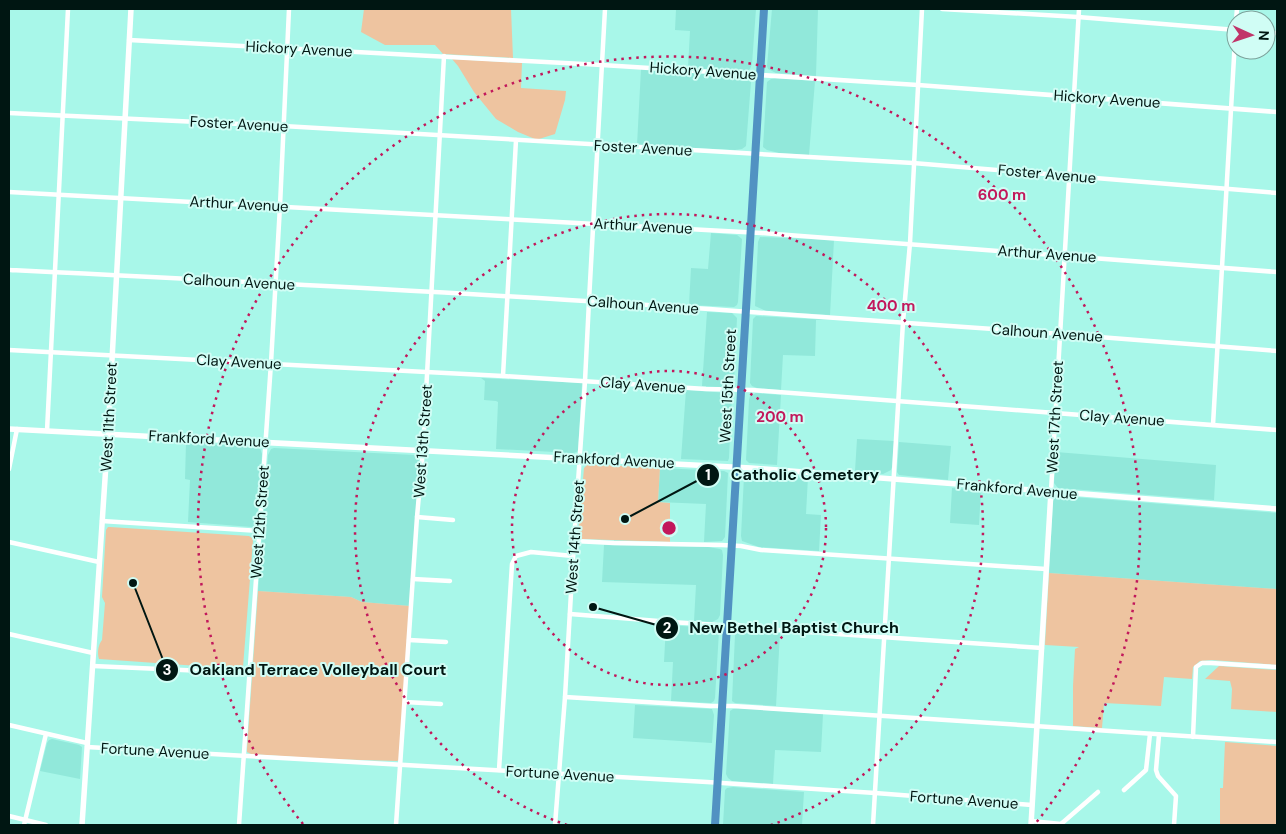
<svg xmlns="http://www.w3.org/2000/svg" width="1286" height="834" viewBox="0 0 1286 834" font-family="'DM Sans',sans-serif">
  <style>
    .built { fill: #91e8da }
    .green { fill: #eec4a0 }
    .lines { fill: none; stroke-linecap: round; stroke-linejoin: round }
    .street { stroke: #fff; stroke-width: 4.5 }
    .secondary { stroke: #fff; stroke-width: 5.5 }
    .highway { stroke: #5192c2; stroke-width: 8 }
    .ring { fill: none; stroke: #c2185b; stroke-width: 2.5; stroke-dasharray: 2.5 5 }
    .labels { text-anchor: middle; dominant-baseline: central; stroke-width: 4; stroke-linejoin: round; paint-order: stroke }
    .street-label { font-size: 15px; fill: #001612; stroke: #d0fdf5 }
    .centre { fill: #c2185b; stroke: #d0fdf5; stroke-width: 2.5 }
    .ring-label { font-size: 15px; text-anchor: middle; font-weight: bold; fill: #c2185b; stroke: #d0fdf5; stroke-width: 4; stroke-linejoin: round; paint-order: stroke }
    .leader { fill: none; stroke: #001612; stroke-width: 2 }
    .callout-dot { fill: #001612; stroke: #d0fdf5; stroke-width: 2 }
    .mark-label { font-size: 15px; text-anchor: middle; font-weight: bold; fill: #fff }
    .callout-label { font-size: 16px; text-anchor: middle; font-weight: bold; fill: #001612; stroke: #d0fdf5; stroke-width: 4; stroke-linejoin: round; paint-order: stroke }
  </style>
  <rect width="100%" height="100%" fill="#a8f7e9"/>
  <g class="built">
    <polygon points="676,9 756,9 752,64 750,69 745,72 688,68 690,31 675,30"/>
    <polygon points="772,9 818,9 816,76 776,73 768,69 767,66"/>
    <polygon points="641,69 748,77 751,82 746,146 742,149 735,150 637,145"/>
    <polygon points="775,78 815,81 809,155 779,153 767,150 763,147 767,82 771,79"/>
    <polygon points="711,233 737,235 742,239 738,302 737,305 734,307 689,305 691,268 708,269"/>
    <polygon points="760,237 834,240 830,315 766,311 755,306 758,242"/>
    <polygon points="707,312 732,313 737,318 734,380 732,384 729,386 719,387 702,386"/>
    <polygon points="756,316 830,320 816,320 815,356 783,355 781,390 757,388 752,386 750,383 753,319"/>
    <polygon points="481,378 582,383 578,450 577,452 573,453 496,449 498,402 496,401 484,400 485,381"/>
    <polygon points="686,390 729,393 732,395 729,458 728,461 681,459"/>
    <polygon points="756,393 781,395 777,465 749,463 746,460 749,400 750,396"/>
    <polygon points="857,439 894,441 892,467 891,470 883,474 855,471"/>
    <polygon points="899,442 951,446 948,480 899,475 897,472"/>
    <polygon points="186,443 257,447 260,448 262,454 258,519 254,526 252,527 188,522 190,480 185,479"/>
    <polygon points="274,448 414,455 418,457 419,461 410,606 362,602 351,597 258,591 268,455 271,449"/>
    <polygon points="1056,452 1216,465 1214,500 1058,488 1054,483"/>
    <polygon points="660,468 724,471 728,473 725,537 722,541 704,542 706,504 658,502"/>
    <polygon points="746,473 749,473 808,477 806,514 821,515 819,551 759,547 742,541 741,536 744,476"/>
    <polygon points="952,488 981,490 979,525 950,523"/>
    <polygon points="1061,496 1277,513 1277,589 1049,573 1053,501 1055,498"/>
    <polygon points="604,545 708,547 720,549 722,550 723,555 720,615 718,619 712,622 694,621 696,585 602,582"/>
    <polygon points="666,625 714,628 718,629 719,631 715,698 714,701 711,703 671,701 673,662 664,662"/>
    <polygon points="739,629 745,629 780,633 776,706 735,703 732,701 735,635 736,631"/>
    <polygon points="635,705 712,709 714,715 712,743 633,738"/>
    <polygon points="738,708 823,714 821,752 775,750 773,784 732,781 728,778 726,774 730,711 733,709"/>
    <polygon points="52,739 79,745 82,747 80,779 40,771 47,743 49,740"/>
    <polygon points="733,787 804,792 802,825 723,825 725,790 727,788"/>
  </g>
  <g class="green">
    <polygon points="364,9 511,9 513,58 443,54 435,45 385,45 361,32"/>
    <polygon points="452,59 522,63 521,88 566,91 565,100 555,134 539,139 535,139 518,132 496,119 474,92 458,66"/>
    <polygon points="589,464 660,468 658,502 670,503 670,542 582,539 578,535 584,468 587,465"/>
    <path d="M110 527 249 536 252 538 253 541 243 667 241 669 99 659C97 653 98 645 102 640L105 603 102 597 106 530 108 527Z"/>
    <polygon points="1049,573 1277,589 1277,665 1212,660 1200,661 1193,667 1192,679 1164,677 1161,706 1104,703 1102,728 1073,726 1073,686 1075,649 1079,647 1045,645"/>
    <polygon points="258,591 351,597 362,602 410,606 399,760 397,761 326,759 251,754 247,752 247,749"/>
    <polygon points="1219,666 1277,670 1277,712 1231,709 1232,689 1230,681 1205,679"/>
    <polygon points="1225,742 1277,746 1277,825 1220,825 1220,788 1223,788"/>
  </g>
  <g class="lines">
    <g class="street">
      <polyline points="942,9 1078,17 1236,30"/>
      <polyline points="1236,20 1237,9"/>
      <polyline points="1266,33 1277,33"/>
      <polyline points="129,40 602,65 918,85 1277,112"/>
      <polyline points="9,113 283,126 913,163 1277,193"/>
      <polyline points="9,192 761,233 1277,272"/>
      <path d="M9 270C251 282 494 294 736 311 916 323 1097 336 1277 351"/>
      <polyline points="9,350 503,376 706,389 752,390 1277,430"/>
      <polyline points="503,376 516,140"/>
      <polyline points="1213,425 1236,22"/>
      <polyline points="47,431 68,9"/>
      <polyline points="9,469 17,429"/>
      <polyline points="1051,491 1079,9"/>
      <polyline points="417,517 453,520"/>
      <polyline points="102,521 259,531"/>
      <polyline points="574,541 614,543 722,545 741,546 761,550 1046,569"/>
      <polyline points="9,542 99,562"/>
      <polyline points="413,579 450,581"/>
      <polyline points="570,614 671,622 718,625 738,625 763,629 1042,648"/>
      <polyline points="9,634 93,653"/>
      <polyline points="409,640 446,642"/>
      <polyline points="93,666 249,673"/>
      <polyline points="565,697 711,706 733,706 1277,742"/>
      <polyline points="405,702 441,704"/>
      <polyline points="9,725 87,743"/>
      <polyline points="1159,735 1156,770 1158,776 1176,796 1174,825"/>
      <polyline points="1193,737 1196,667 1202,663 1211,663 1276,667"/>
      <polyline points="87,747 707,782 875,793 1032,805"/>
      <polyline points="499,770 512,564 516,556 531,552 573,556"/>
      <polyline points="1124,790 1146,770 1150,734"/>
      <polyline points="9,816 46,825"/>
      <polyline points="1031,821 1061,824"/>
      <polyline points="1061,824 1098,792"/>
      <polyline points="24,825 46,734"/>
      <polyline points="239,825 271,363 280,206 289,9"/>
      <polyline points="396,825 417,517 423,450 444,56"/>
      <polyline points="555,825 565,697 574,541 585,381 589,301 605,9"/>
      <polyline points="873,825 903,322 910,243 922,9"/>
    </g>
    <g class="secondary">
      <polyline points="9,429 751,468 1277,509"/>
      <polyline points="82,825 108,434 131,9"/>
      <polyline points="1031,825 1051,491"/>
    </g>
    <polyline class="highway" points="715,825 764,9"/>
  </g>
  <g class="ring">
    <circle cx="669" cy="528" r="157"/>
    <path d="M567 825A314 314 0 1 1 771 825"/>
    <path d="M303 824A471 471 0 1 1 1035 824"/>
  </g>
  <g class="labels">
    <g class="street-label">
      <text transform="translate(299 49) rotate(3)">Hickory Avenue</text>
      <text transform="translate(703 71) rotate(4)">Hickory Avenue</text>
      <text transform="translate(1107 99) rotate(4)">Hickory Avenue</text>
      <text transform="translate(239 124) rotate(3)">Foster Avenue</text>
      <text transform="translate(643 148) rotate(3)">Foster Avenue</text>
      <text transform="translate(1047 174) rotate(5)">Foster Avenue</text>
      <text transform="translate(239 204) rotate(3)">Arthur Avenue</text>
      <text transform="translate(643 226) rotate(3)">Arthur Avenue</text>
      <text transform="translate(1047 254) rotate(4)">Arthur Avenue</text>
      <text transform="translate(239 282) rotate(3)">Calhoun Avenue</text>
      <text transform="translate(643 305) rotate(4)">Calhoun Avenue</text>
      <text transform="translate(1047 333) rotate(4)">Calhoun Avenue</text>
      <text transform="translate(239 362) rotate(3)">Clay Avenue</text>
      <text transform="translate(643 385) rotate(4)">Clay Avenue</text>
      <text transform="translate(728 386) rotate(-87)">West 15th Street</text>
      <text transform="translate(109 417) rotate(-87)">West 11th Street</text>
      <text transform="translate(1055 417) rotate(-87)">West 17th Street</text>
      <text transform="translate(1122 418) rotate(4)">Clay Avenue</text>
      <text transform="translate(209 439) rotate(3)">Frankford Avenue</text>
      <text transform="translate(423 441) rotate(-86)">West 13th Street</text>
      <text transform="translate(614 460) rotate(3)">Frankford Avenue</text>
      <text transform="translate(1017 489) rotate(5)">Frankford Avenue</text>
      <text transform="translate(260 522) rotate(-86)">West 12th Street</text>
      <text transform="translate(575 537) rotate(-86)">West 14th Street</text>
      <text transform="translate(155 751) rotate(3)">Fortune Avenue</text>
      <text transform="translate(560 774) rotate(3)">Fortune Avenue</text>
      <text transform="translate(964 800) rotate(4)">Fortune Avenue</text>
    </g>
  </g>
  <circle cx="669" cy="528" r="8" class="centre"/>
  <g class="ring-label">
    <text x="1002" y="200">600 m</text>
    <text x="891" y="311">400 m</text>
    <text x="780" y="422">200 m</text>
  </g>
  <path class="leader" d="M625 519L708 475M593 607L667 628M133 583L167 670"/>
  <g class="callout-dot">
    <circle cx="625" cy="519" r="5"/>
    <circle cx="593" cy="607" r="5"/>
    <circle cx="133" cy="583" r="5"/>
    <circle cx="708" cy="475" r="12"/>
    <circle cx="667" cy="628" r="12"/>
    <circle cx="167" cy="670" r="12"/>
  </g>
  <g class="mark-label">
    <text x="708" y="480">1</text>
    <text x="667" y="633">2</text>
    <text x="167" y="675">3</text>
  </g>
  <g class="callout-label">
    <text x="805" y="480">Catholic Cemetery</text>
    <text x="794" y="633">New Bethel Baptist Church</text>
    <text x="318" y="675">Oakland Terrace Volleyball Court</text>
  </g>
  <rect width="1286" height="834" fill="none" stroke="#001612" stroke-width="20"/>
  <g transform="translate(1251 35) rotate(93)"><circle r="24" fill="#d0fdf5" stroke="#7da19a"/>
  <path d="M0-4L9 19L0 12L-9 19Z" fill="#c1356a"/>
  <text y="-8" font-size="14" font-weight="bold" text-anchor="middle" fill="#001612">N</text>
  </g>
</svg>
